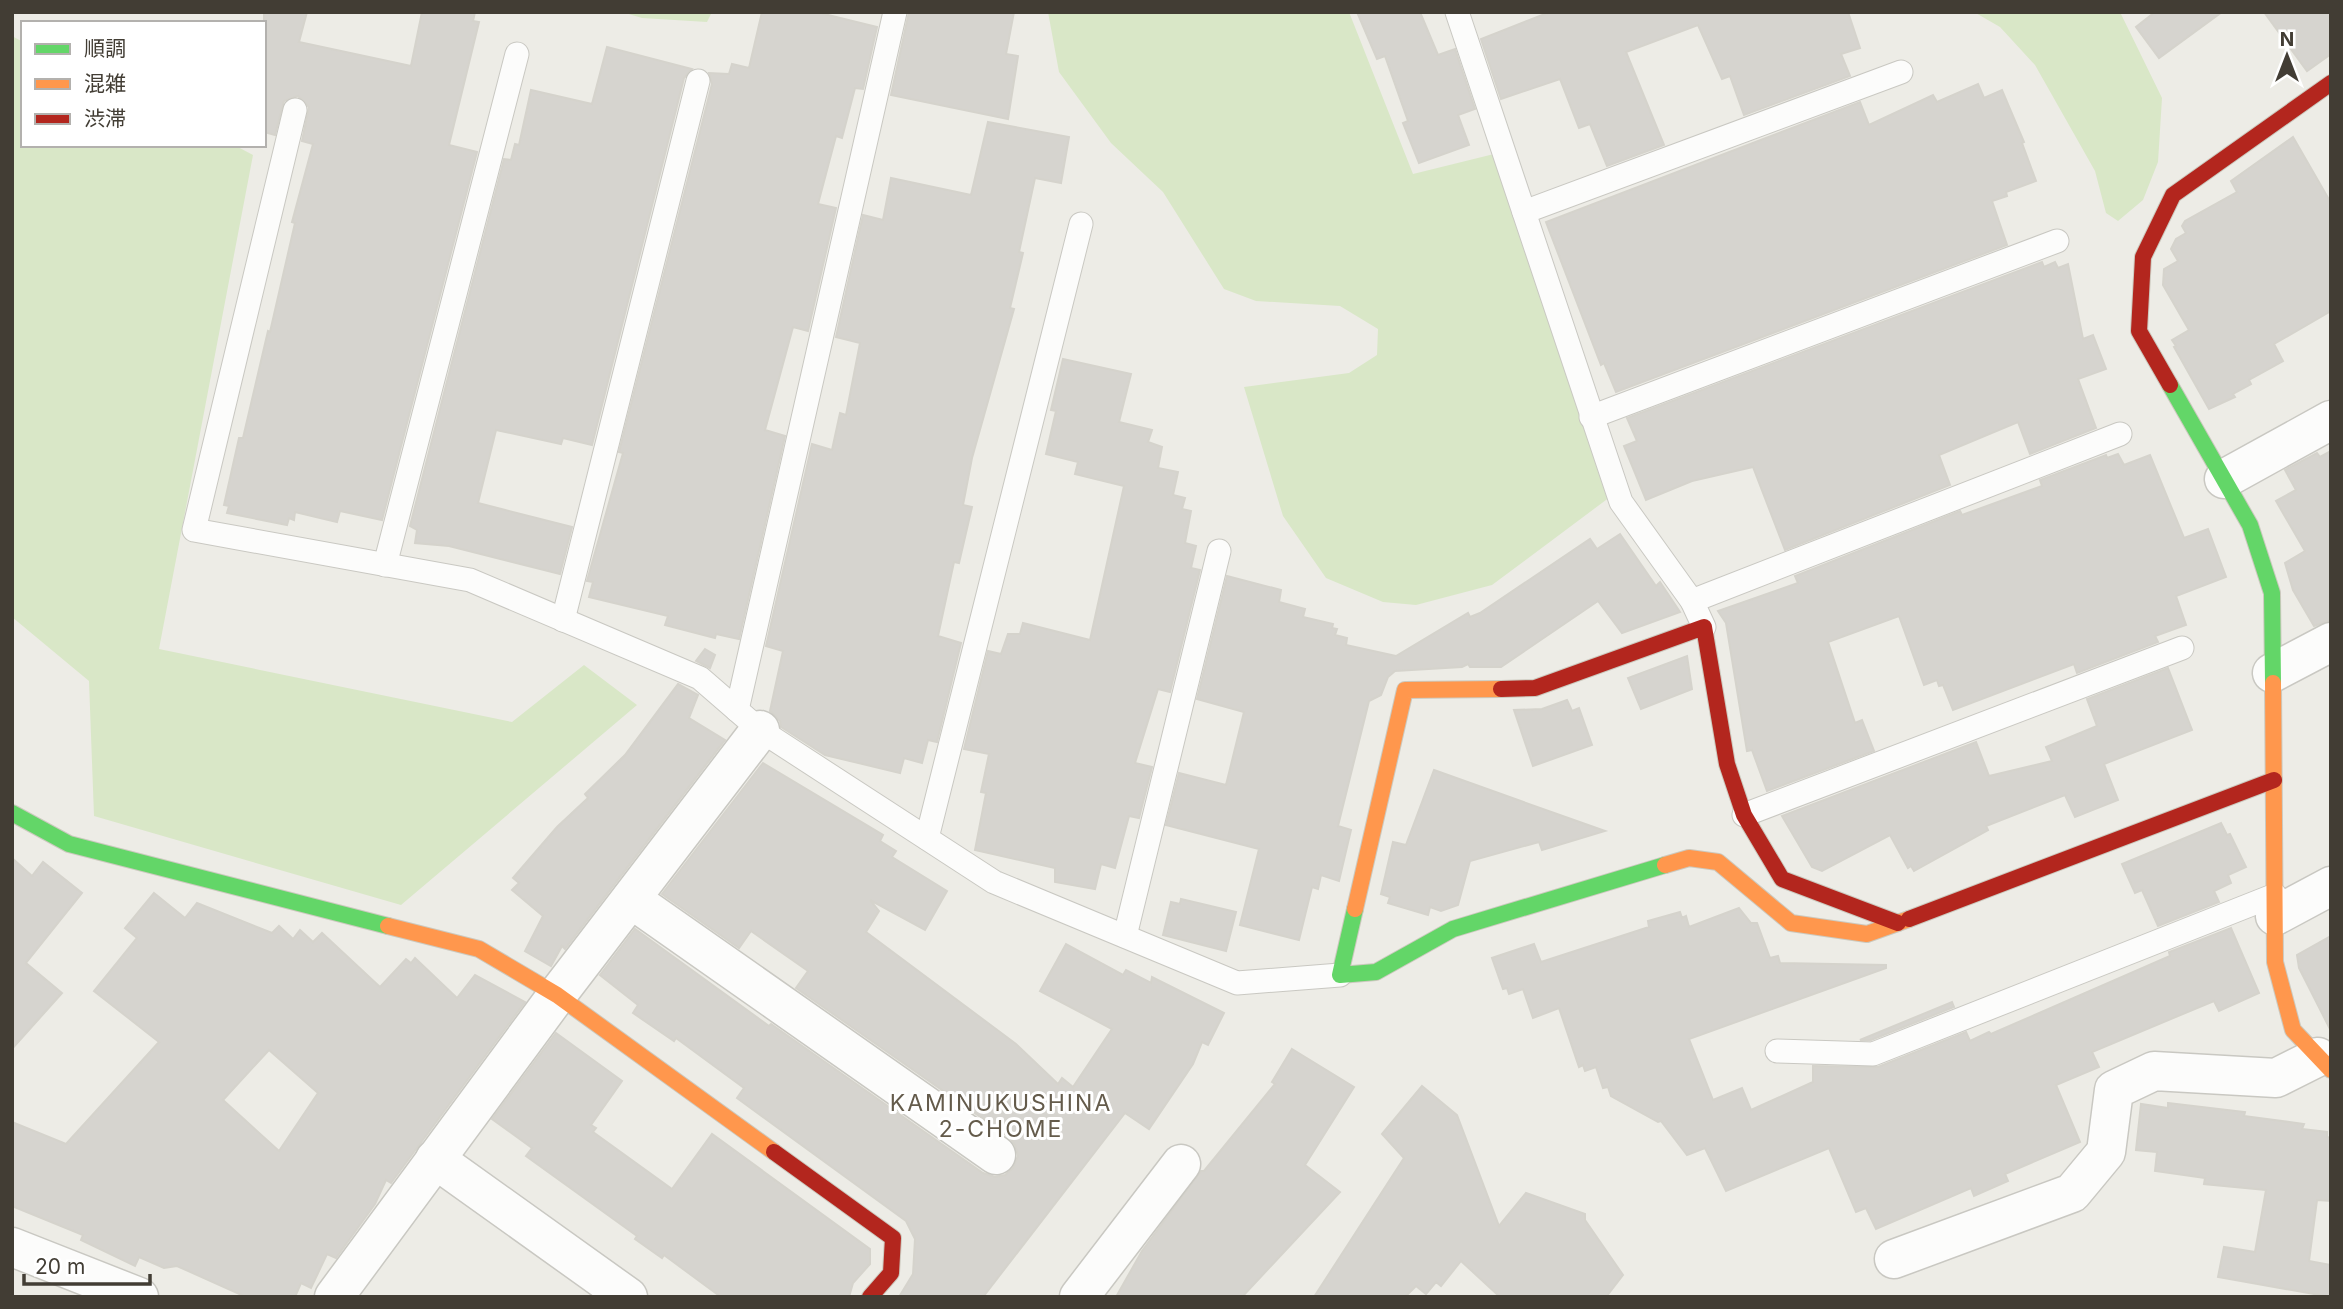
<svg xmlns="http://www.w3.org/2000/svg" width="2343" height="1309" viewBox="0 0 2343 1309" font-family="Inter,'Noto Sans JP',sans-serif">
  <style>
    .green { fill: #d9e7c7 }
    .building { fill: #d6d4cf; stroke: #d5d3cc; stroke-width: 2; fill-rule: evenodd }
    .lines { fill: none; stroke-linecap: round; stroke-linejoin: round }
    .lane-casing { stroke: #c9c8c2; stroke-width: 25 }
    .street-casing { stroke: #c9c8c2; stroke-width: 41 }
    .fast-casing { stroke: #ccc9be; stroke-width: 18 }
    .slow-casing { stroke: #ccc9be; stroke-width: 18 }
    .jam-casing { stroke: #ccc9be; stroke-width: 18 }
    .lane { stroke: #fcfcfb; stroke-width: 23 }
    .street { stroke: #fcfcfb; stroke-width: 38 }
    .fast { stroke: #63d668; stroke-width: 16 }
    .slow { stroke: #ff974d; stroke-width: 16 }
    .jam { stroke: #b3261e; stroke-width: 16 }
    .labels { text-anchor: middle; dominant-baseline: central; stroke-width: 6; stroke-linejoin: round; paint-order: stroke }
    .neighbourhood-label { font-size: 23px; letter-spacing: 2px; fill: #645b4b; stroke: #fff }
  </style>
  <rect width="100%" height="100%" fill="#edece6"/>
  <g class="green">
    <polygon points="622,12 712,12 707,22 642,18"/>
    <polygon points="1048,12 1349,12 1413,174 1494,154 1610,497 1492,585 1416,605 1383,602 1326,578 1283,516 1244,387 1349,373 1377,355 1378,329 1340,306 1256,301 1224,289 1163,192 1111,143 1059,72"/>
    <polygon points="1974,12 2120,12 2162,98 2158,162 2143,200 2118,221 2106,213 2095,171 2035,65 2000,27"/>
    <polygon points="12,36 23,42 23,145 234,145 253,155 159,649 512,722 584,665 637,705 401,905 94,816 89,681 12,617"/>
  </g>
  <g class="building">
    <polygon points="264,12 307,12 299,42 411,66 422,12 475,12 473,21 479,22 449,145 477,152 382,520 340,511 337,522 295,512 294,520 289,518 287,525 227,513 229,506 224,505 239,438 243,438 268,331 270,332 295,223 292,222 313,144 302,141 309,107 298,96 284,101 275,135 264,132"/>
    <polygon points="762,12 816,12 877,27 863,89 855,88 842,138 836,136 818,204 836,208 808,331 793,327 765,430 785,436 739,639 716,634 715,638 665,625 668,616 589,597 593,582 587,581 623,453 619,452 712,84 709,73 729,74 732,64 749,68"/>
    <polygon points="909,12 1014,12 1006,54 1018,56 1008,119 891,95"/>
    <polygon points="1357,12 1420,12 1438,55 1455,49 1475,109 1458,115 1469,145 1419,163 1403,123 1408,121 1385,56 1377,59"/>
    <polygon points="1550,12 1848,12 1860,48 1841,54 1850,76 1744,115 1730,76 1722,79 1698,25 1626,52 1664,145 1607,166 1590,124 1579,128 1560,79 1501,99 1481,39"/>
    <polygon points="2155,12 2222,12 2159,58 2136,27"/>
    <polygon points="2264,12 2331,12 2331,54 2307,71"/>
    <polygon points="607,47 692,69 684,78 592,445 563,438 561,444 496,430 478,503 572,527 560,574 449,546 415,543 417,530 410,526 504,159 511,160 515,144 519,145 531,90 592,104"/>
    <polygon points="1978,84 1984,98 2002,90 2024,142 2022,143 2036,181 2006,192 2007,196 1992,201 2007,245 1616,392 1604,363 1601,365 1546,222 1860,102 1869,125 1933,95 1937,102"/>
    <polygon points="988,122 1069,137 1061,183 1035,178 1019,252 1023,253 1010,308 1014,309 972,458 963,505 972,507 959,563 954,562 938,636 961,643 937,742 928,740 922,763 904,758 900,773 825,755 781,727 780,721 770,711 783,651 766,646 812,444 832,450 840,413 846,415 860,343 836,337 863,215 883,220 891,178 971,195"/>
    <polygon points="2293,137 2331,203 2331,311 2274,344 2283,361 2249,380 2251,384 2233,394 2235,397 2209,409 2174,347 2176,346 2172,340 2189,330 2163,285 2164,269 2178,261 2171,249 2176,239 2186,233 2182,226 2185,221 2237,192 2231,181"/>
    <polygon points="2042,262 2044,267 2055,262 2058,268 2068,264 2083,339 2093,335 2106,369 2078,379 2096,428 2030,454 2018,422 1939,455 1950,485 1785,550 1753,467 1692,481 1646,500 1624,446 1637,441 1627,418"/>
    <polygon points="1063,359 1131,374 1119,422 1152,430 1148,442 1162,447 1158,468 1178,472 1173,495 1185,498 1182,509 1191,511 1185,543 1196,546 1191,568 1200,570 1170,692 1158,689 1135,763 1152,767 1139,818 1129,816 1115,868 1101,864 1095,889 1055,882 1055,868 975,850 986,793 981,792 989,754 964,749 988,651 1001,654 1008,634 1020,634 1023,623 1090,640 1124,486 1075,474 1078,462 1046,454 1056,411 1051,410"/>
    <polygon points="2331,451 2331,620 2314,626 2293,590 2285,563 2305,551 2276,501 2296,490 2285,470 2317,453 2320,457"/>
    <polygon points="2118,454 2124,465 2150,455 2184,538 2208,529 2226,577 2176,596 2186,625 2155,636 2158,642 2077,673 2074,664 1953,710 1943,685 1939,686 1937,680 1924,685 1899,616 1828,642 1855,723 1862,720 1874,751 1767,791 1752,750 1747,751 1726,623 1718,611 1798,583 1795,576 1960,511 1962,515 2042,486 2040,480 2106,455 2107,458"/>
    <polygon points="1620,534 1656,586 1660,582 1680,612 1622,633 1598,601 1501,667 1470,667 1468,664 1462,667 1395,671 1388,677 1381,695 1369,701 1338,826 1351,830 1339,881 1321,875 1318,889 1312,887 1299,940 1240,925 1259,849 1166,825 1179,773 1226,785 1244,712 1197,699 1227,576 1281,590 1279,602 1305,609 1303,617 1333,624 1332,628 1337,629 1335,635 1347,638 1346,645 1396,656 1468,613 1470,617 1480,613 1590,539 1597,549"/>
    <polygon points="705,649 715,655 710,668 696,661"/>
    <polygon points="1687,656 1692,689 1641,709 1628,678"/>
    <polygon points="2168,668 2192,730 2104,764 2118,800 2075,817 2065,795 1986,826 1988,830 1914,871 1911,866 1908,868 1890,835 1822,871 1812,867 1782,816 1976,742 1989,776 2052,761 2046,747 2097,726 2087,699"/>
    <polygon points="678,684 698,695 689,718 725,740 565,949 562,946 551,966 525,951 543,916 512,890 519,883 513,878 557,827 588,798 585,794 625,755"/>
    <polygon points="1567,700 1572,711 1579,708 1592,745 1533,766 1514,710 1542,709"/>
    <polygon points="763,763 883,835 880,841 896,851 892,857 947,891 925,930 870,900 879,911 866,932 1016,1044 1058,1084 1062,1078 1073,1087 1112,1029 1040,991 1066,944 1123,975 1126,970 1151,983 1152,977 1224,1013 1208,1045 1202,1042 1193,1064 1149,1129 1125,1113 983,1297 899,1297 913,1274 915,1239 906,1221 737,1098 744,1088 676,1038 674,1041 633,1013 638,1005 600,975 635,929 769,1026 771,1024 983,1173 995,1177 1005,1175 1013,1168 1018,1156 1015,1145 1009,1137 796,988 808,971 751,931 739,948 662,894"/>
    <polygon points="1434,770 1557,814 1605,831 1542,850 1539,842 1470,861 1458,905 1441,911 1430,907 1428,915 1388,903 1390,897 1381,894 1393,842 1406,845"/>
    <polygon points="2221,823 2227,835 2230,834 2246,867 2228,875 2231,883 2214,891 2219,902 2158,926 2142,890 2135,893 2122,864"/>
    <polygon points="12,858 32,876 43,862 82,893 26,963 62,993 12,1049"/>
    <path d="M154 893 185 918 197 903 272 933 279 926 293 939 300 930 313 942 322 933 380 987 406 959 411 963 415 958 457 998 475 975 525 1002 391 1183 386 1180 375 1204 336 1258 327 1254 311 1288 301 1283 295 1297H246L177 1266 164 1268 139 1257 135 1266 81 1240 83 1235 12 1206V1122L66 1144 159 1042 94 991 137 938 125 928ZM269 1050 318 1093 279 1151 223 1100Z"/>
    <polygon points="1181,899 1236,912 1226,951 1163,935 1171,902 1180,904"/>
    <polygon points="1739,908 1751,923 1757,923 1770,958 1778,956 1780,963 1886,965 1886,968 1689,1039 1713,1100 1742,1088 1751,1110 1813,1082 1813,1066 1878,1067 1966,1032 1970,1041 1989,1032 1991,1034 2170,956 2169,952 2231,928 2259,993 2219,1011 2214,1001 2092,1052 2099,1067 2056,1085 2080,1142 2005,1174 2008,1181 1974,1196 1971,1188 1876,1229 1866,1208 1856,1212 1829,1148 1726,1191 1705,1148 1687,1155 1661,1121 1658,1122 1611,1096 1608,1087 1603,1088 1596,1067 1585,1071 1583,1065 1579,1067 1559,1008 1533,1018 1523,989 1509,994 1507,988 1503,989 1492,958 1534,944 1541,962 1649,927 1648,921 1680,912 1682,918 1686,916 1689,927"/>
    <polygon points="2331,936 2331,1031 2299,968 2297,955"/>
    <polygon points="1952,1002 1954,1007 1871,1040 1860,1040"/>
    <polygon points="556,1033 622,1081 591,1125 596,1128 593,1132 672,1189 712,1134 870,1249 870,1264 853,1283 849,1297 721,1297 664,1255 662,1258 635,1239 637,1236 526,1156 532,1148 492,1119"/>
    <polygon points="1292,1049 1354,1087 1305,1165 1340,1192 1242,1297 1116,1297 1142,1251 1201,1171 1204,1171 1275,1084 1272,1082"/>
    <polygon points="1422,1086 1457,1115 1499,1226 1526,1193 1585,1214 1585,1220 1623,1275 1606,1297 1500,1297 1461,1261 1441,1286 1436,1282 1426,1294 1416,1286 1405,1297 1314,1297 1404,1158 1382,1134"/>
    <polygon points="2168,1103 2245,1112 2244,1116 2304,1124 2302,1129 2327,1132 2327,1137 2331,1138 2331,1201 2317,1200 2309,1261 2331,1265 2331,1297 2218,1277 2224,1247 2255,1252 2266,1190 2204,1184 2205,1178 2155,1171 2157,1152 2136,1150 2141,1104 2168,1108"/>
  </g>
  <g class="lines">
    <defs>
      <g id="lane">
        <polyline points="1457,12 1621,502 1692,601 1704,627"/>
        <polyline points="295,110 194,530 470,580 700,678 760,730 994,882 1237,983 1340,975"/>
        <polyline points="1524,212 1901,72"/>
        <polyline points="1591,417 2057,241"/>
        <polyline points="385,565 517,54"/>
        <polyline points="1692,601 2120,434"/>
        <polyline points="563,620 698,81"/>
        <polyline points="737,710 895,12"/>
        <polyline points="1744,815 2182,648"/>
        <polyline points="927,838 1081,224"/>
        <polyline points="1125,936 1219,551"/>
        <polyline points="1777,1051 1873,1054 2275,895"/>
      </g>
      <g id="street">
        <polyline points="2224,479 2331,420"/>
        <polyline points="2272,673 2331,642"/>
        <polyline points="631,899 996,1155"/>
        <polyline points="2275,916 2331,886"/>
        <polyline points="435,1159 628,1297"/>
        <polyline points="12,1247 139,1297"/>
        <polyline points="1894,1259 2072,1193 2106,1152 2114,1090 2154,1071 2276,1078 2318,1057"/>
        <polyline points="334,1297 557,995 760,730"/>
        <polyline points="1079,1297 1181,1164"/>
      </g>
      <g id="fast">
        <polyline points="2170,385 2250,525 2272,593 2273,683"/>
        <polyline points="12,813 69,844 388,926"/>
        <polyline points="1355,909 1340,975 1376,972 1453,929 1665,865"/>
      </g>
      <g id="slow">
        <polyline points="2273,683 2275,962 2293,1030 2331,1070"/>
        <polyline points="1665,865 1689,858 1718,862 1791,923 1867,934 1909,919"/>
        <polyline points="1355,909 1405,690 1501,689"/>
        <polyline points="388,926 479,949 557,995 774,1152"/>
      </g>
      <g id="jam">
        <polyline points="2170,385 2139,331 2143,257 2173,195 2331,83"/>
        <polyline points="1501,689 1535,688 1704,627 1727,764 1744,815 1782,879 1898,923"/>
        <polyline points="1909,919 2274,780"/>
        <polyline points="774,1152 893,1238 891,1273 870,1297"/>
      </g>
    </defs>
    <use href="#lane" class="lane-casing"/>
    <use href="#street" class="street-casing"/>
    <use href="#fast" class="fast-casing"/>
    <use href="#slow" class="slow-casing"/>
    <use href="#jam" class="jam-casing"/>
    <use href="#lane" class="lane"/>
    <use href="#street" class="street"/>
    <use href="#fast" class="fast"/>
    <use href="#slow" class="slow"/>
    <use href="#jam" class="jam"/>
  </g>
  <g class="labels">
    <g class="neighbourhood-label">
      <text x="1001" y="1103">KAMINUKUSHINA<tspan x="1001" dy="26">2-CHOME</tspan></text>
    </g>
  </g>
  <rect width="2343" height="1309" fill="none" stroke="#423d34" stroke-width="28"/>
  <rect x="21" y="21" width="245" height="126" fill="#ffffff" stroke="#b3b1ae" stroke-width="2"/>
  <rect x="35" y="44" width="35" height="10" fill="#63d668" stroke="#b3b1ae" stroke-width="2"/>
  <text x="84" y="56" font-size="21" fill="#423d34">順調</text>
  <rect x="35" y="79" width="35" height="10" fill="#ff974d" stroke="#b3b1ae" stroke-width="2"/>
  <text x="84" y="91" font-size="21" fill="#423d34">混雑</text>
  <rect x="35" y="114" width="35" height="10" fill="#b3261e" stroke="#b3b1ae" stroke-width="2"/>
  <text x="84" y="126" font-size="21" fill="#423d34">渋滞</text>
  <g transform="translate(2287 56)" stroke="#ffffff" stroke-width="5" paint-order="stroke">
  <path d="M0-5L12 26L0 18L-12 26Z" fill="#423d34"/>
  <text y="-10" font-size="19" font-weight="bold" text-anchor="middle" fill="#423d34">N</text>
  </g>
  <path d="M24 1274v10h126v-10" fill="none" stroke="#423d34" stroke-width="3.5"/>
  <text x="35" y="1274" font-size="21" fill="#423d34" stroke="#ffffff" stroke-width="5" paint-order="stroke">20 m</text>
</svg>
